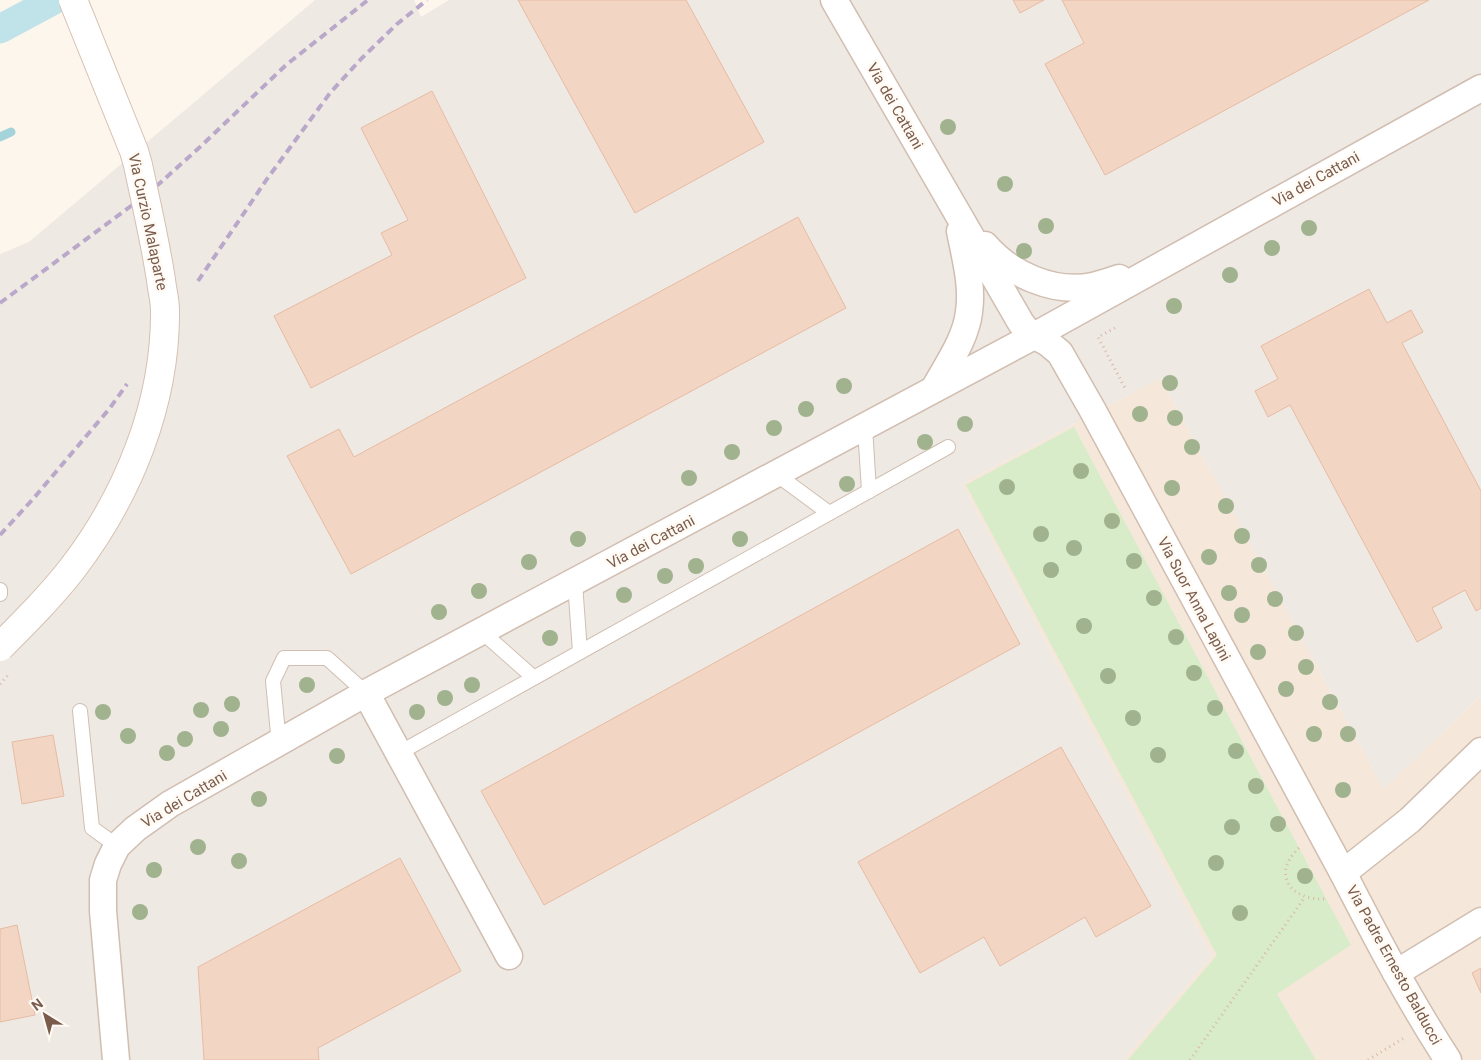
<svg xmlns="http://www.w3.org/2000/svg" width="1481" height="1060" viewBox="0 0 1481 1060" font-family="Roboto,sans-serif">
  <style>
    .residential { fill: #f5e8da }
    .industrial { fill: #efe9e4 }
    .green { fill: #d8ecc9 }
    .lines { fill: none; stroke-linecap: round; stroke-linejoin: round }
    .stream { stroke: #a5d3da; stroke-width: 9 }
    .canal { stroke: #bfe3e8; stroke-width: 29 }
    .building { fill: #f3d5c3; stroke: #e6bba3 }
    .lane-casing { stroke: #d1beb0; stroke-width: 16 }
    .street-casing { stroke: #d1beb0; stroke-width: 29 }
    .path { stroke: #d9b8a5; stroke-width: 3; stroke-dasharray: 1 4; stroke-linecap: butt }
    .lane { stroke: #fff; stroke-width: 14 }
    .street { stroke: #fff; stroke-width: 26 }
    .rail { stroke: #b9a8c9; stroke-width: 4; stroke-dasharray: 8 5; stroke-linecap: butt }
    .secondary-bridge-casing { stroke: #d6c0b0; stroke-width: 30; stroke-linecap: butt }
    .path-bridge { stroke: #d9b8a5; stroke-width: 3; stroke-dasharray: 1 4; stroke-linecap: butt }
    .secondary-bridge { stroke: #fff; stroke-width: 28 }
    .tree { fill: #a0b28e }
    .labels { text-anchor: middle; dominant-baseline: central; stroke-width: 5; stroke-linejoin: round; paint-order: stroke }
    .street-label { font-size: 15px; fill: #7a5c4d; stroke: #fffaf3 }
  </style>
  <rect width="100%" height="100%" fill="#fdf6ec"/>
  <polygon class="residential" points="1160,378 1384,789 1481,695 1481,1060 1123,1060 1212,956 962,484"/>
  <polygon class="industrial" points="315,0 414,0 421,17 449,0 1481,0 1481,695 1384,789 1160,378 962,484 1212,956 1123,1060 0,1060 0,254 29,242"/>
  <polygon class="green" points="1074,427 1351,945 1277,994 1316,1060 1128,1060 1217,955 966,485"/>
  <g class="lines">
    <polyline class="stream" points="0,137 11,132"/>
    <polyline class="canal" points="0,29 54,0"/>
  </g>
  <g class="building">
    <polygon points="518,0 686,0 764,142 635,213"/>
    <polygon points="1013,0 1044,0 1020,13"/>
    <polygon points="1062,0 1429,0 1105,175 1045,64 1084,43"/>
    <polygon points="432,91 526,278 311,388 274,316 392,255 381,233 408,220 361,128"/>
    <polygon points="798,217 846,308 351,574 287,456 339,429 354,457"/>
    <polygon points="1369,289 1387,323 1411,310 1423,332 1402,343 1481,491 1481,608 1476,611 1465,590 1432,608 1442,628 1417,642 1290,405 1268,417 1255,391 1278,379 1261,346"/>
    <polygon points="958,529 1020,644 544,905 481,791"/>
    <polygon points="53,735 64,796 22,804 12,742"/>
    <polygon points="1061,747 1151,906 1096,937 1085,917 1000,966 984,937 920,973 858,862"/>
    <polygon points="400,858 461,971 318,1048 319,1060 204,1060 198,967"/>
    <polygon points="17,925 35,1015 0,1022 0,929"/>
    <polygon points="1481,968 1481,993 1472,973"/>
  </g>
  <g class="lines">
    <defs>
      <g id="lane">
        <polyline points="865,427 869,491"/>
        <polyline points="776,474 829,513"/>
        <polyline points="575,583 580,652"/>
        <polyline points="0,590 0,594"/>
        <polyline points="482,632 533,677"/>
        <polyline points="80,711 92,828 117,846"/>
        <polyline points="279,744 273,681 284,658 327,658 366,693"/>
        <polyline points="399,753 948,447"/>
      </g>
      <g id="street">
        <path d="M834 0 1021 323 1028 332 1048 343 1060 353 1092 409 1343 873C1376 937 1409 1000 1448 1060"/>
        <path d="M985 245C1010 274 1053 294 1093 286 1102 284 1110 281 1119 278"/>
        <path d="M934 389C947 365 966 339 969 312 973 285 965 257 960 231"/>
        <polyline points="366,693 509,956"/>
        <polyline points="1343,873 1410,820 1481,751"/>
        <polyline points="1396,973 1481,921"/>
        <polyline points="116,1060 103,911 103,880 108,864 117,846 135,829 170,804 366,693 1034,336 1481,88"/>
      </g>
    </defs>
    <use href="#lane" class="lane-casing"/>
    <use href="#street" class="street-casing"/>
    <g class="path">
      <polyline points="1115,328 1098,337 1126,390"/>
      <path d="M1299 848C1270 875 1292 901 1326 899"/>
      <polyline points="1190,1060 1305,897"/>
      <polyline points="1368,1060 1404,1038"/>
    </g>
    <use href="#lane" class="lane"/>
    <use href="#street" class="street"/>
    <g class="rail">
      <polyline points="198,281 267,179 330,93 361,59 397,24 427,0"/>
      <polyline points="0,303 131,206 160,183 200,147 286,65 368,0"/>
      <polyline points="0,535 33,499 110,408 127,384"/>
    </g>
    <defs>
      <path id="secondary-bridge" d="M0 647C25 622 50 597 72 569 128 496 166 403 165 310 165 300 162 290 161 280 155 241 146 203 138 165L134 151 73 0"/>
    </defs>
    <use href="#secondary-bridge" class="secondary-bridge-casing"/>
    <polyline class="path-bridge" points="0,684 10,673"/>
    <use href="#secondary-bridge" class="secondary-bridge"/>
  </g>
  <g class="tree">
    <circle cx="948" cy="127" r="8"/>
    <circle cx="1005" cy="184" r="8"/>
    <circle cx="1046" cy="226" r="8"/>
    <circle cx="1309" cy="228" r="8"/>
    <circle cx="1272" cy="248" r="8"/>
    <circle cx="1024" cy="251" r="8"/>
    <circle cx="1230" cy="275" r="8"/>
    <circle cx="1174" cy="306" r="8"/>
    <circle cx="1170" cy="383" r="8"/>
    <circle cx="844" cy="386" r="8"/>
    <circle cx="806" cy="409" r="8"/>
    <circle cx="1140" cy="414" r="8"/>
    <circle cx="1175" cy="418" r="8"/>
    <circle cx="965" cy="424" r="8"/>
    <circle cx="774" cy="428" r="8"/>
    <circle cx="925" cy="442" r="8"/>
    <circle cx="1192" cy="447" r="8"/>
    <circle cx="732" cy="452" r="8"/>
    <circle cx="1081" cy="471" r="8"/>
    <circle cx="689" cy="478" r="8"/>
    <circle cx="847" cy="484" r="8"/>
    <circle cx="1007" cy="487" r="8"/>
    <circle cx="1172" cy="488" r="8"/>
    <circle cx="1226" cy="506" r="8"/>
    <circle cx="1112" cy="521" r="8"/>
    <circle cx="1041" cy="534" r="8"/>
    <circle cx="1242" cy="536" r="8"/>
    <circle cx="578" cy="539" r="8"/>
    <circle cx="740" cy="539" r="8"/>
    <circle cx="1074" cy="548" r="8"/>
    <circle cx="1209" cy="557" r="8"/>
    <circle cx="1134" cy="561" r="8"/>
    <circle cx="529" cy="562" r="8"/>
    <circle cx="1259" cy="565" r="8"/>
    <circle cx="696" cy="566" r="8"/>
    <circle cx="1051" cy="570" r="8"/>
    <circle cx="665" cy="576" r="8"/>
    <circle cx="479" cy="591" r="8"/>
    <circle cx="1229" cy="593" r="8"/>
    <circle cx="624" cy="595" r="8"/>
    <circle cx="1154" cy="598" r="8"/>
    <circle cx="1275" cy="599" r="8"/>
    <circle cx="439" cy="612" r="8"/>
    <circle cx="1242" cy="615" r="8"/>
    <circle cx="1084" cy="626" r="8"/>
    <circle cx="1296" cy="633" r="8"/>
    <circle cx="1176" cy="637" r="8"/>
    <circle cx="550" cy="638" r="8"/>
    <circle cx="1258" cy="652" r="8"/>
    <circle cx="1306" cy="667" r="8"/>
    <circle cx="1194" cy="673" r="8"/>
    <circle cx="1108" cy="676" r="8"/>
    <circle cx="307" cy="685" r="8"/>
    <circle cx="472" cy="685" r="8"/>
    <circle cx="1286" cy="689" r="8"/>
    <circle cx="445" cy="698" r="8"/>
    <circle cx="1330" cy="702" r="8"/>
    <circle cx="232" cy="704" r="8"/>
    <circle cx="1215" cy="708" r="8"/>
    <circle cx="201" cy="710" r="8"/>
    <circle cx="103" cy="712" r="8"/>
    <circle cx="417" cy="712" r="8"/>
    <circle cx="1133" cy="718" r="8"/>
    <circle cx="221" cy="729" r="8"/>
    <circle cx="1314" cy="734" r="8"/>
    <circle cx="1348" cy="734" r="8"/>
    <circle cx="128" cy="736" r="8"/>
    <circle cx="185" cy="739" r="8"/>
    <circle cx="1236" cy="751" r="8"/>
    <circle cx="167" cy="753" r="8"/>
    <circle cx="1158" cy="755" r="8"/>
    <circle cx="337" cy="756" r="8"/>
    <circle cx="1256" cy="786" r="8"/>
    <circle cx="1343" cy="790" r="8"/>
    <circle cx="259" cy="799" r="8"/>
    <circle cx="1278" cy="824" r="8"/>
    <circle cx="1232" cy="827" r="8"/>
    <circle cx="198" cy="847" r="8"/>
    <circle cx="239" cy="861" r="8"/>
    <circle cx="1216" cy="863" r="8"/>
    <circle cx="154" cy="870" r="8"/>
    <circle cx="1305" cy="876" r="8"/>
    <circle cx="140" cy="912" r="8"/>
    <circle cx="1240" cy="913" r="8"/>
  </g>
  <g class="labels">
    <g class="street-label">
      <text transform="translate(895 106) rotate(60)">Via dei Cattani</text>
      <text transform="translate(1316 179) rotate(-29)">Via dei Cattani</text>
      <text transform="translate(148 222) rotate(78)">Via Curzio Malaparte</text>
      <text transform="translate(651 542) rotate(-28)">Via dei Cattani</text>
      <text transform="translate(1194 599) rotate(62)">Via Suor Anna Lapini</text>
      <text transform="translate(184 799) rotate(-31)">Via dei Cattani</text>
      <text transform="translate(1394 965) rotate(61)">Via Padre Ernesto Balducci</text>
    </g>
  </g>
  <g transform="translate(45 1015) rotate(323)" stroke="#fffaf3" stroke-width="4" paint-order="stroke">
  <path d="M0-4L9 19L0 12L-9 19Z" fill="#7a5c4d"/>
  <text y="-8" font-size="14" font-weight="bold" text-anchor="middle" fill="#7a5c4d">N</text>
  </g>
</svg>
